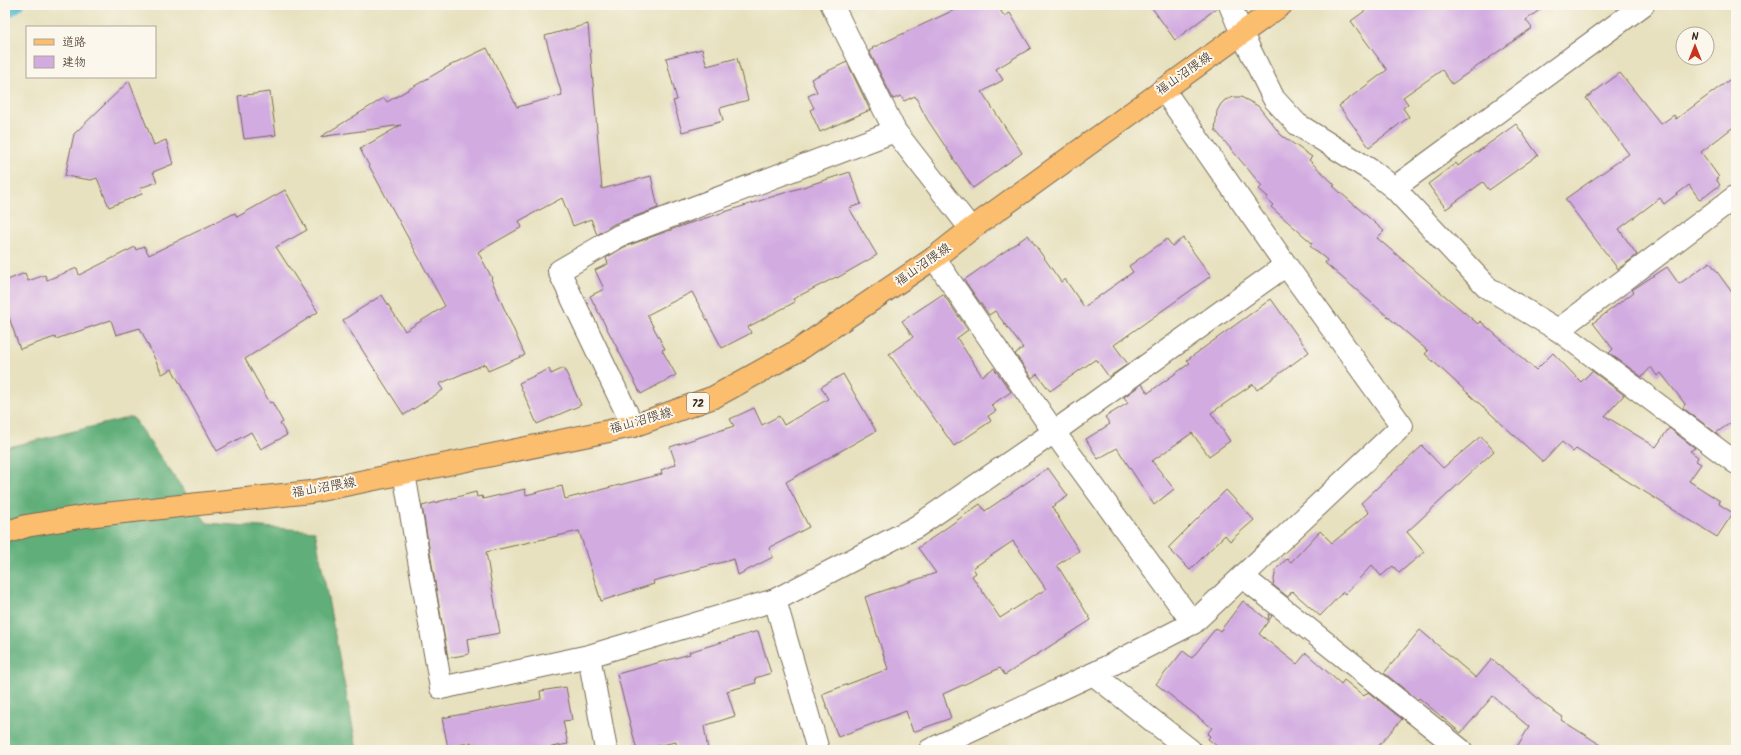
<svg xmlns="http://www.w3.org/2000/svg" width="1741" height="755" viewBox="0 0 1741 755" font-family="Kalam,'Klee One',sans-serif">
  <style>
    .forest { fill: #60af7a; stroke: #4e6c4c }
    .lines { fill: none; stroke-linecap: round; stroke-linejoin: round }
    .stream { stroke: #4fb7cd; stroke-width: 9 }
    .building { fill: #d2abe1; fill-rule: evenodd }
    .street-casing { stroke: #776a56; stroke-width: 24 }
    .primary-casing { stroke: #776a56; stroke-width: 24 }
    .street { stroke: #fff; stroke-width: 22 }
    .primary { stroke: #fbbd6e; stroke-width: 22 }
    .labels { text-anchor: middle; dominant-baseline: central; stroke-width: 4; stroke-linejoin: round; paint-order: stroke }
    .shield { fill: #fbf7ec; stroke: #75685c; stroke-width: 1 }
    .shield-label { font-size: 12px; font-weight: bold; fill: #3b2a1e }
    .street-label { font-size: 13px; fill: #3b2a1e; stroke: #fbf7ec }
  </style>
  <rect width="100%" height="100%" fill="#fbf7ec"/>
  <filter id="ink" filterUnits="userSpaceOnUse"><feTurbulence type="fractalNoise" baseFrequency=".025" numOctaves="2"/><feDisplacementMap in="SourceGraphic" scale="8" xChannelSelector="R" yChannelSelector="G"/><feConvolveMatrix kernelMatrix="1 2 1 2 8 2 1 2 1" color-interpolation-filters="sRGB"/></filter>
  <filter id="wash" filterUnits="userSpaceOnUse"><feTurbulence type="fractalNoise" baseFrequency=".012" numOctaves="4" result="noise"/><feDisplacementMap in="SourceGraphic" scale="16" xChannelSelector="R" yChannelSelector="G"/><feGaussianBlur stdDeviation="0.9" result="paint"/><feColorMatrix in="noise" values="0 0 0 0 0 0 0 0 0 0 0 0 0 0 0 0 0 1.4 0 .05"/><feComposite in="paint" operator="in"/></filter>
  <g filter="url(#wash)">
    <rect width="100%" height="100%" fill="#e7e1bf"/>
    <polygon class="forest" points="132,417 207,523 315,531 357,750 5,750 5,448"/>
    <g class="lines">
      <polyline class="stream" points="5,16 20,5"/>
    </g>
    <g id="blocks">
      <g class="building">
        <polygon points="965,5 997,5 1004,16 1010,13 1031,48 996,69 1003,80 982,92 1022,153 973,188 927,119 915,96 904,101 901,96 893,99 869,51 873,49 872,48"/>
        <polygon points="1150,5 1218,5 1218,7 1175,40"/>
        <polygon points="1373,5 1546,5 1526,20 1532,28 1452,84 1442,70 1403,97 1408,104 1403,108 1409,117 1369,147 1339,106 1387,70 1351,21"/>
        <polygon points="588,24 602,189 651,176 658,208 614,224 597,235 591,219 573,226 562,198 519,221 522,227 478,252 492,278 491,279 525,355 488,371 485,364 439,384 443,390 404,415 343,320 382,295 405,331 445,306 360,149 401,125 320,137 384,98 387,102 449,66 487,48 517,107 562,95 545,36"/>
        <polygon points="702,49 707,66 737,58 748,100 720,108 723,121 682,132 673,101 677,100 666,58"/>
        <polygon points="847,62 870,110 820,132 810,110 814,108 808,96 817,92 811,79"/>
        <polygon points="1620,73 1661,124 1674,115 1676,119 1736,75 1736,125 1701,152 1719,177 1716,179 1720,185 1700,200 1689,185 1664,204 1660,198 1619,229 1637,255 1618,269 1565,199 1629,154 1586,98"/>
        <polygon points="129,81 154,145 166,140 173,164 153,172 157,182 140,188 142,194 109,207 97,178 91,180 65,176 74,134"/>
        <polygon points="270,92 276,135 244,139 238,96"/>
        <polygon points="1234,97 1241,97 1258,106 1281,135 1312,157 1309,160 1335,185 1333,186 1384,231 1377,238 1478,324 1480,321 1536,370 1553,353 1581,382 1592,371 1624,395 1605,416 1656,447 1669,428 1695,448 1690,451 1698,457 1696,461 1701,464 1689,481 1720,501 1719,504 1733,513 1717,537 1576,449 1573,452 1562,442 1543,462 1514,435 1425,354 1428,351 1325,263 1327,260 1310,246 1312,243 1271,207 1273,205 1266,199 1268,197 1259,189 1262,186 1215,130 1217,111 1221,104 1225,100"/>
        <polygon points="1516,124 1538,155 1489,190 1483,182 1446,209 1428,184 1456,163 1458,166"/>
        <polygon points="850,172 861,204 849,208 877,255 837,278 836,277 793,299 795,302 748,327 751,333 722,348 692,292 647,315 665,349 662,350 676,375 641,394 590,296 604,289 595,270 608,264 606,258 624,247 687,224"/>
        <polygon points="285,190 307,230 276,247 318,312 245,359 270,403 272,402 283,422 280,424 287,435 261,449 251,432 217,451 172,369 162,374 140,328 116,335 111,320 56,339 55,337 20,349 5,306 5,281 25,273 28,281 45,275 47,280 77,268 79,275 135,247 136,250 144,246 149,255 235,213 237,217"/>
        <polygon points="1028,235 1061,282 1065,279 1084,307 1133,272 1129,266 1167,239 1172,246 1183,238 1211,276 1114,345 1128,364 1109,377 1096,359 1050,391 1037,374 1032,378 1015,354 1023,348 995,311 989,315 964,280"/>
        <polygon points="1710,262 1736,298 1736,419 1716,433 1683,408 1685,404 1661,373 1657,376 1651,367 1642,377 1609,353 1613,349 1593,323 1634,292 1632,290 1667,267 1679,284"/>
        <polygon points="943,294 968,330 957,338 982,376 994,368 1011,392 991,405 996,411 988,416 991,421 954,446 889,354 913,337 902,321"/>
        <polygon points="1271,299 1309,352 1257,390 1253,384 1211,413 1230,441 1209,456 1192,433 1152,461 1174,489 1154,505 1117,448 1098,459 1086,439 1110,424 1105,417 1128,403 1124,397 1142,384 1148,393 1190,363 1187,360"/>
        <polygon points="564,368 581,405 537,424 519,383 549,369 551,374"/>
        <polygon points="843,374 876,431 786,482 809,527 769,548 773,557 738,575 734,559 653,581 654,584 601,601 579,531 486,552 500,633 467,639 469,654 448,658 422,506 476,492 477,497 482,496 483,499 525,489 526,495 562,486 565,499 662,474 661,470 676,464 670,447 734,426 730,419 754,408 762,425 779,416 784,425 828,399 821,387"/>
        <polygon points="1481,436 1494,451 1407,532 1424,552 1399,573 1393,566 1381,576 1372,565 1345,594 1343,592 1320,616 1292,591 1288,597 1273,585 1276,569 1287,559 1291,562 1320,531 1332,543 1369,513 1361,503 1422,446 1443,468"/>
        <path d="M1048 468 1068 496 1052 507 1079 551 1057 565 1091 620 1005 675 1000 668 943 694 951 718 913 732 906 711 838 737 822 694 888 669 865 597 936 573 918 548 980 504 985 511ZM1013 541 1046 589 1000 618 972 576 976 573 973 568Z"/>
        <polygon points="1226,490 1254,520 1230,541 1225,535 1190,570 1168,548"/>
        <polygon points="1243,601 1268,620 1269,614 1272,616 1259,634 1297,664 1306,653 1341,684 1344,680 1364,696 1368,692 1402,719 1375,750 1222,750 1208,739 1210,736 1207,734 1212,728 1156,684 1183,651 1192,658 1216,628 1220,631"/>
        <polygon points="1420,630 1476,678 1492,659 1548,707 1563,717 1561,720 1609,750 1515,750 1529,727 1493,696 1461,733 1419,698 1418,700 1384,673"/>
        <polygon points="758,631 771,673 755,678 756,683 727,691 735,716 704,726 708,750 677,750 676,742 637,750 617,674 690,654 689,652"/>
        <polygon points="566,687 572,720 563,721 568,744 536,750 473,750 471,742 448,748 442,718 532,701 541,699 540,691"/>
      </g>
    </g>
  </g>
  <g filter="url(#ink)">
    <use href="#blocks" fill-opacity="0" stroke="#776a56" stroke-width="1"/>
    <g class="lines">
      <defs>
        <g id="street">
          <polyline points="832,5 895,131 971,229"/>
          <polyline points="1230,5 1242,34 1274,99 1297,124 1372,171 1394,188 1488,288 1558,330 1736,463"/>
          <polyline points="1394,188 1643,5"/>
          <polyline points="934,258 1054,432 1193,623"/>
          <polyline points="1558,330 1736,196"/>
          <polyline points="633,426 559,271 619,236 895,131"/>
          <polyline points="404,473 441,688 589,656 775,600 916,527 1054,432 1286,265"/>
          <polyline points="1243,577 1461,750"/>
          <polyline points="775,600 818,750"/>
          <polyline points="589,656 606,750"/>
          <polyline points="1093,674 1190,750"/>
          <polyline points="930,750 1093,674 1193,623 1402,426 1286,265 1163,89"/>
        </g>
        <polyline id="primary" points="5,533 26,526 86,516 311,492 633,426 714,397 797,351 934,258 971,229 1281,5"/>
      </defs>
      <use href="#street" class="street-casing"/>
      <use href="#primary" class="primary-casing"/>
      <use href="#street" class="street"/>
      <use href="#primary" class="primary"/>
    </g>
  </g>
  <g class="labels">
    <rect class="shield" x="687" y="393" width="22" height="20" rx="3"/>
    <g class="shield-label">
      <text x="698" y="403">72</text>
    </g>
    <g class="street-label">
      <text transform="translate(1184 74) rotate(-35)">福山沼隈線</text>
      <text transform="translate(923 265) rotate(-35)">福山沼隈線</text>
      <text transform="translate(641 421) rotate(-16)">福山沼隈線</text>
      <text transform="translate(324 488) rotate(-10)">福山沼隈線</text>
    </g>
  </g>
  <rect width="1741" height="755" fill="none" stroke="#fbf7ec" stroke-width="20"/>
  <rect x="26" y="26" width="130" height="52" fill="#fbf7ec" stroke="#aea59a"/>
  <rect x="34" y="39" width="20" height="6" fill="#fbbd6e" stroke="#aea59a"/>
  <text x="62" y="46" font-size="12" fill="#3b2a1e">道路</text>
  <rect x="34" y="56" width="20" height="12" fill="#d2abe1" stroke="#aea59a"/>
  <text x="62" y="66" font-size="12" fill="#3b2a1e">建物</text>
  <g transform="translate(1695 46)"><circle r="19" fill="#fbf7ec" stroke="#aea59a"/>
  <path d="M0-3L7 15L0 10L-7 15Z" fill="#c8321e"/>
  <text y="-6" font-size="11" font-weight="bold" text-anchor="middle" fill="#3b2a1e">N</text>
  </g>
</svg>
